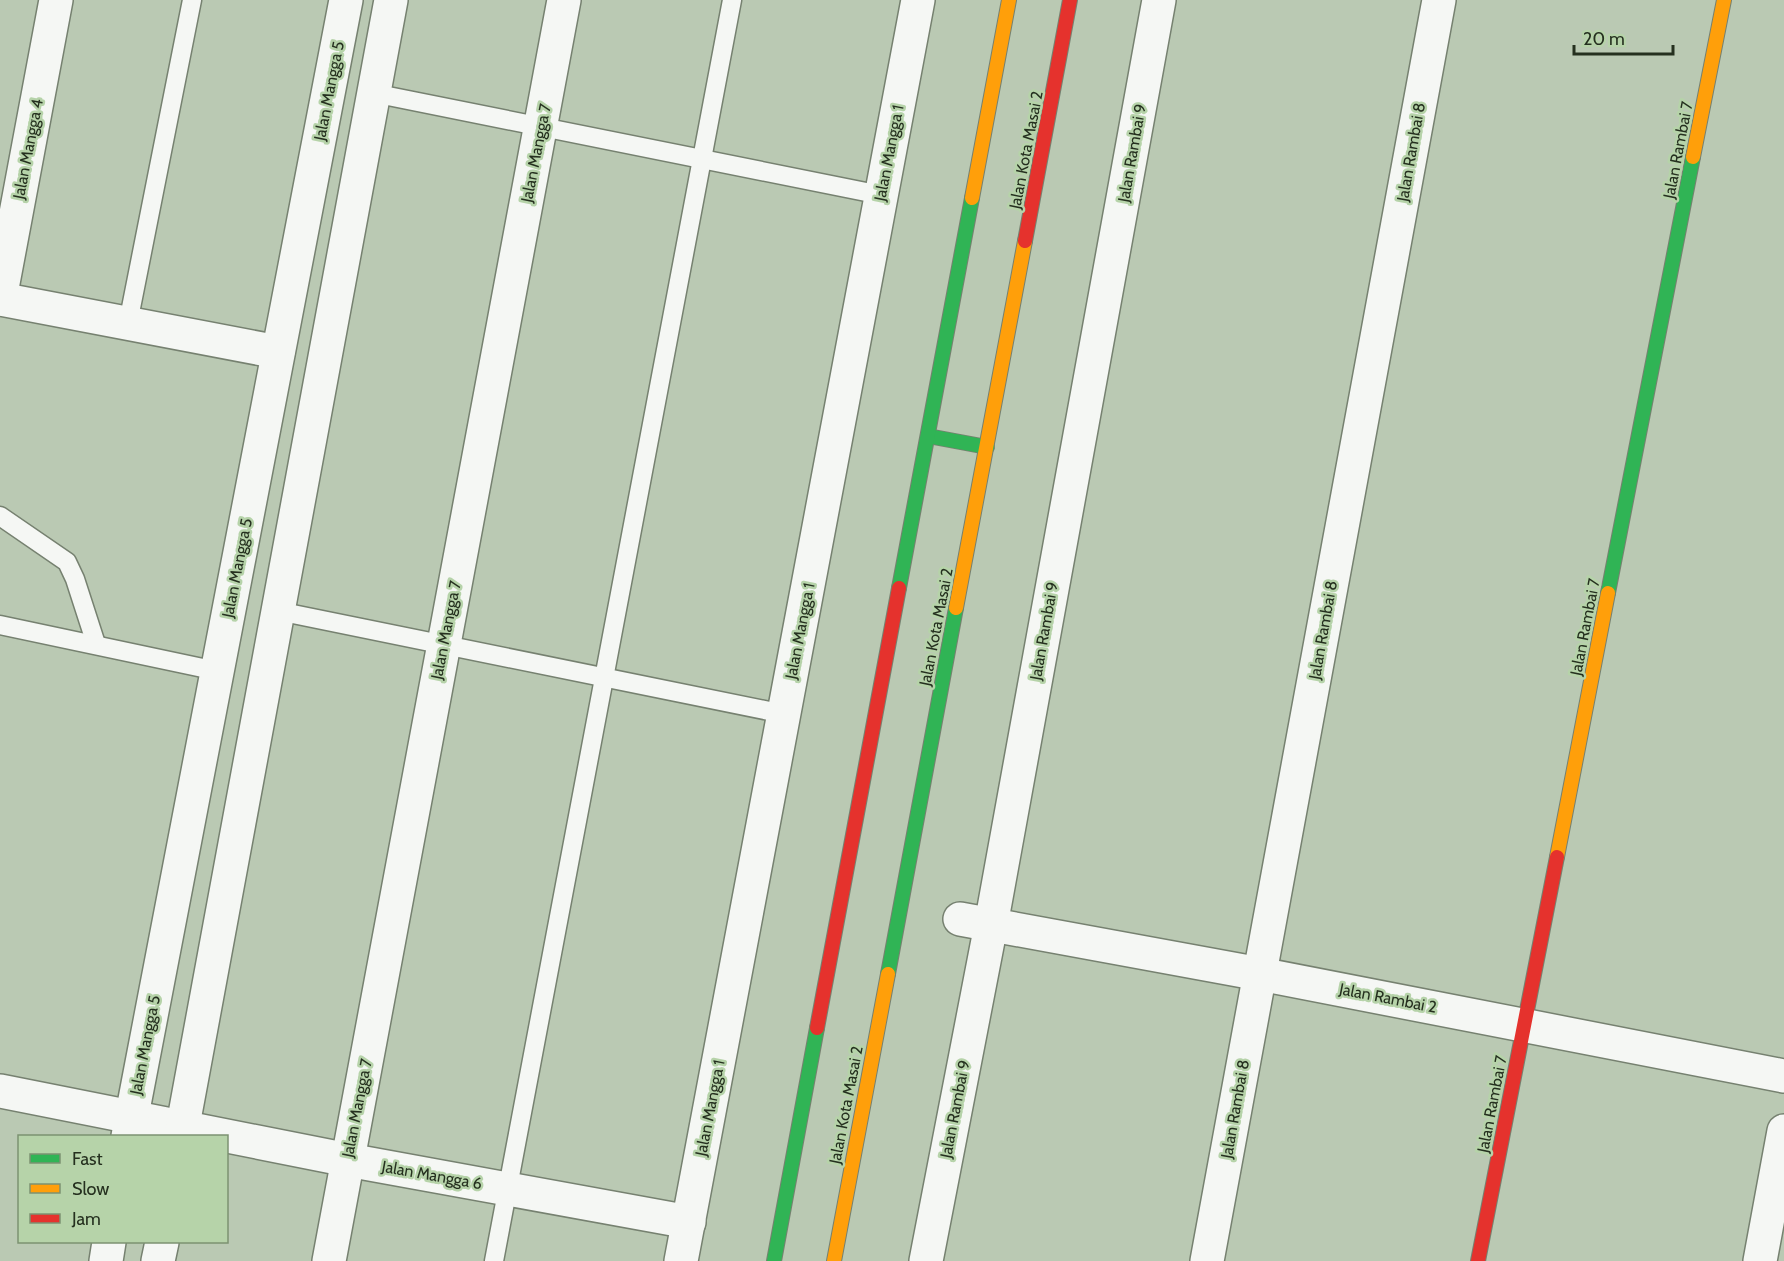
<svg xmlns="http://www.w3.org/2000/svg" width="1784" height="1261" viewBox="0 0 1784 1261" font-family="Cabin,sans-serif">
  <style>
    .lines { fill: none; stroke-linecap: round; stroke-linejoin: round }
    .lane-casing { stroke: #768170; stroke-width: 21 }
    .street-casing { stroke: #768170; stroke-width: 36 }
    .fast-casing { stroke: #768170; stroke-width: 16 }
    .slow-casing { stroke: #768170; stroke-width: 16 }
    .jam-casing { stroke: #768170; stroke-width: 16 }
    .lane { stroke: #f5f7f4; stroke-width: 18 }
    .street { stroke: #f5f7f4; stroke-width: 33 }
    .fast { stroke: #30b455; stroke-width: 14 }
    .slow { stroke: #ff9f0a; stroke-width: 14 }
    .jam { stroke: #e5322d; stroke-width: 14 }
    .labels { text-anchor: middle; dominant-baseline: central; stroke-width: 5; stroke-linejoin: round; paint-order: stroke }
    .street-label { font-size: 16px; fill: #25301f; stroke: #b6d3a9 }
  </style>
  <rect width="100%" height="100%" fill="#bac9b3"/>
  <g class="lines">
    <defs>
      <g id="lane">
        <polyline points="373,93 881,195"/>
        <polyline points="128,323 192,0"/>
        <polyline points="0,516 67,562 75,579 96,644"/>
        <polyline points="278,611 784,714"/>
        <polyline points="0,625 217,671"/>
        <polyline points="494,1261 732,0"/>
      </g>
      <g id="street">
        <polyline points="0,299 56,0"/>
        <polyline points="0,299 278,352"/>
        <polyline points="960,919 1260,974 1784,1076"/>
        <polyline points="0,1091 348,1160 689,1222"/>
        <polyline points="128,1136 346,0"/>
        <polyline points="181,1136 391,0"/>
        <polyline points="106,1261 109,1242"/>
        <polyline points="158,1261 162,1242"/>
        <polyline points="329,1261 564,0"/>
        <polyline points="681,1261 918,0"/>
        <polyline points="926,1261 991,925 1159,0"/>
        <polyline points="1207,1261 1439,0"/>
        <polyline points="1760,1261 1784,1131"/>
      </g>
      <g id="fast">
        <polyline points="928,436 987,447"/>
        <polyline points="899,588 972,198"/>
        <polyline points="1608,593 1693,157"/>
        <polyline points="888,974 956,608"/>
        <polyline points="774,1261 817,1028"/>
      </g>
      <g id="slow">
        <polyline points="1693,157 1724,0"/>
        <polyline points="972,198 1009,0"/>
        <polyline points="956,608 1025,241"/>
        <polyline points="1557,857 1608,593"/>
        <polyline points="834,1261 888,974"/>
      </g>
      <g id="jam">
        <polyline points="1025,241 1070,0"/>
        <polyline points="817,1028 899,588"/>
        <polyline points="1478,1261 1557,857"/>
      </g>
    </defs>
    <use href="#lane" class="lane-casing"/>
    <use href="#street" class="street-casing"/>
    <use href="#fast" class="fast-casing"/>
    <use href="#slow" class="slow-casing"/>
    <use href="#jam" class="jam-casing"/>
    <use href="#lane" class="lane"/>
    <use href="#street" class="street"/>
    <use href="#fast" class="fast"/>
    <use href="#slow" class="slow"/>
    <use href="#jam" class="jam"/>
  </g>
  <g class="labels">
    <g class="street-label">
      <text transform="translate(329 91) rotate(-79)">Jalan Mangga 5</text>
      <text transform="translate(28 149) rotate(-79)">Jalan Mangga 4</text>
      <text transform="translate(1026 150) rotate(-79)">Jalan Kota Masai 2</text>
      <text transform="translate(1678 150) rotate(-79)">Jalan Rambai 7</text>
      <text transform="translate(1411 152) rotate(-80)">Jalan Rambai 8</text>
      <text transform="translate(536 153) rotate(-79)">Jalan Mangga 7</text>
      <text transform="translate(889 153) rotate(-79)">Jalan Mangga 1</text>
      <text transform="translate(1132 153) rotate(-80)">Jalan Rambai 9</text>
      <text transform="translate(237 568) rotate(-79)">Jalan Mangga 5</text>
      <text transform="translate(936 627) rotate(-79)">Jalan Kota Masai 2</text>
      <text transform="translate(1585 627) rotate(-79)">Jalan Rambai 7</text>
      <text transform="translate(446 630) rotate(-79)">Jalan Mangga 7</text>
      <text transform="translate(1323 630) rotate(-80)">Jalan Rambai 8</text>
      <text transform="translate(800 631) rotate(-79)">Jalan Mangga 1</text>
      <text transform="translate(1044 631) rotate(-80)">Jalan Rambai 9</text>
      <text transform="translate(1388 998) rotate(11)">Jalan Rambai 2</text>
      <text transform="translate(145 1045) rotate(-79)">Jalan Mangga 5</text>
      <text transform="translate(1492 1104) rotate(-79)">Jalan Rambai 7</text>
      <text transform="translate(846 1105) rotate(-79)">Jalan Kota Masai 2</text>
      <text transform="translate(357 1108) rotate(-79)">Jalan Mangga 7</text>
      <text transform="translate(710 1108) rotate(-79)">Jalan Mangga 1</text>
      <text transform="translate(955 1109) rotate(-79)">Jalan Rambai 9</text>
      <text transform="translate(1235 1109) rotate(-80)">Jalan Rambai 8</text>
      <text transform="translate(432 1175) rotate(10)">Jalan Mangga 6</text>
    </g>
  </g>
  <rect x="18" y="1135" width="210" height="108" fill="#b6d3a9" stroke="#7c9272" stroke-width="1.5"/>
  <rect x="30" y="1154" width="30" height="9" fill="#30b455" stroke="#7c9272" stroke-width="1.5"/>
  <text x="72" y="1165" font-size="18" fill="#25301f">Fast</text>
  <rect x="30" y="1184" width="30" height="9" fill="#ff9f0a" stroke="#7c9272" stroke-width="1.5"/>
  <text x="72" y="1195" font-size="18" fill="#25301f">Slow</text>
  <rect x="30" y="1214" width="30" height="9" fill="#e5322d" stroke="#7c9272" stroke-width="1.5"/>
  <text x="72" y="1225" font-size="18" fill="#25301f">Jam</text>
  <path d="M1574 45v9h99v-9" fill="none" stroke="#25301f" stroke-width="3"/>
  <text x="1583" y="45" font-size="18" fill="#25301f" stroke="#b6d3a9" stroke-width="4.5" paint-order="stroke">20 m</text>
</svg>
